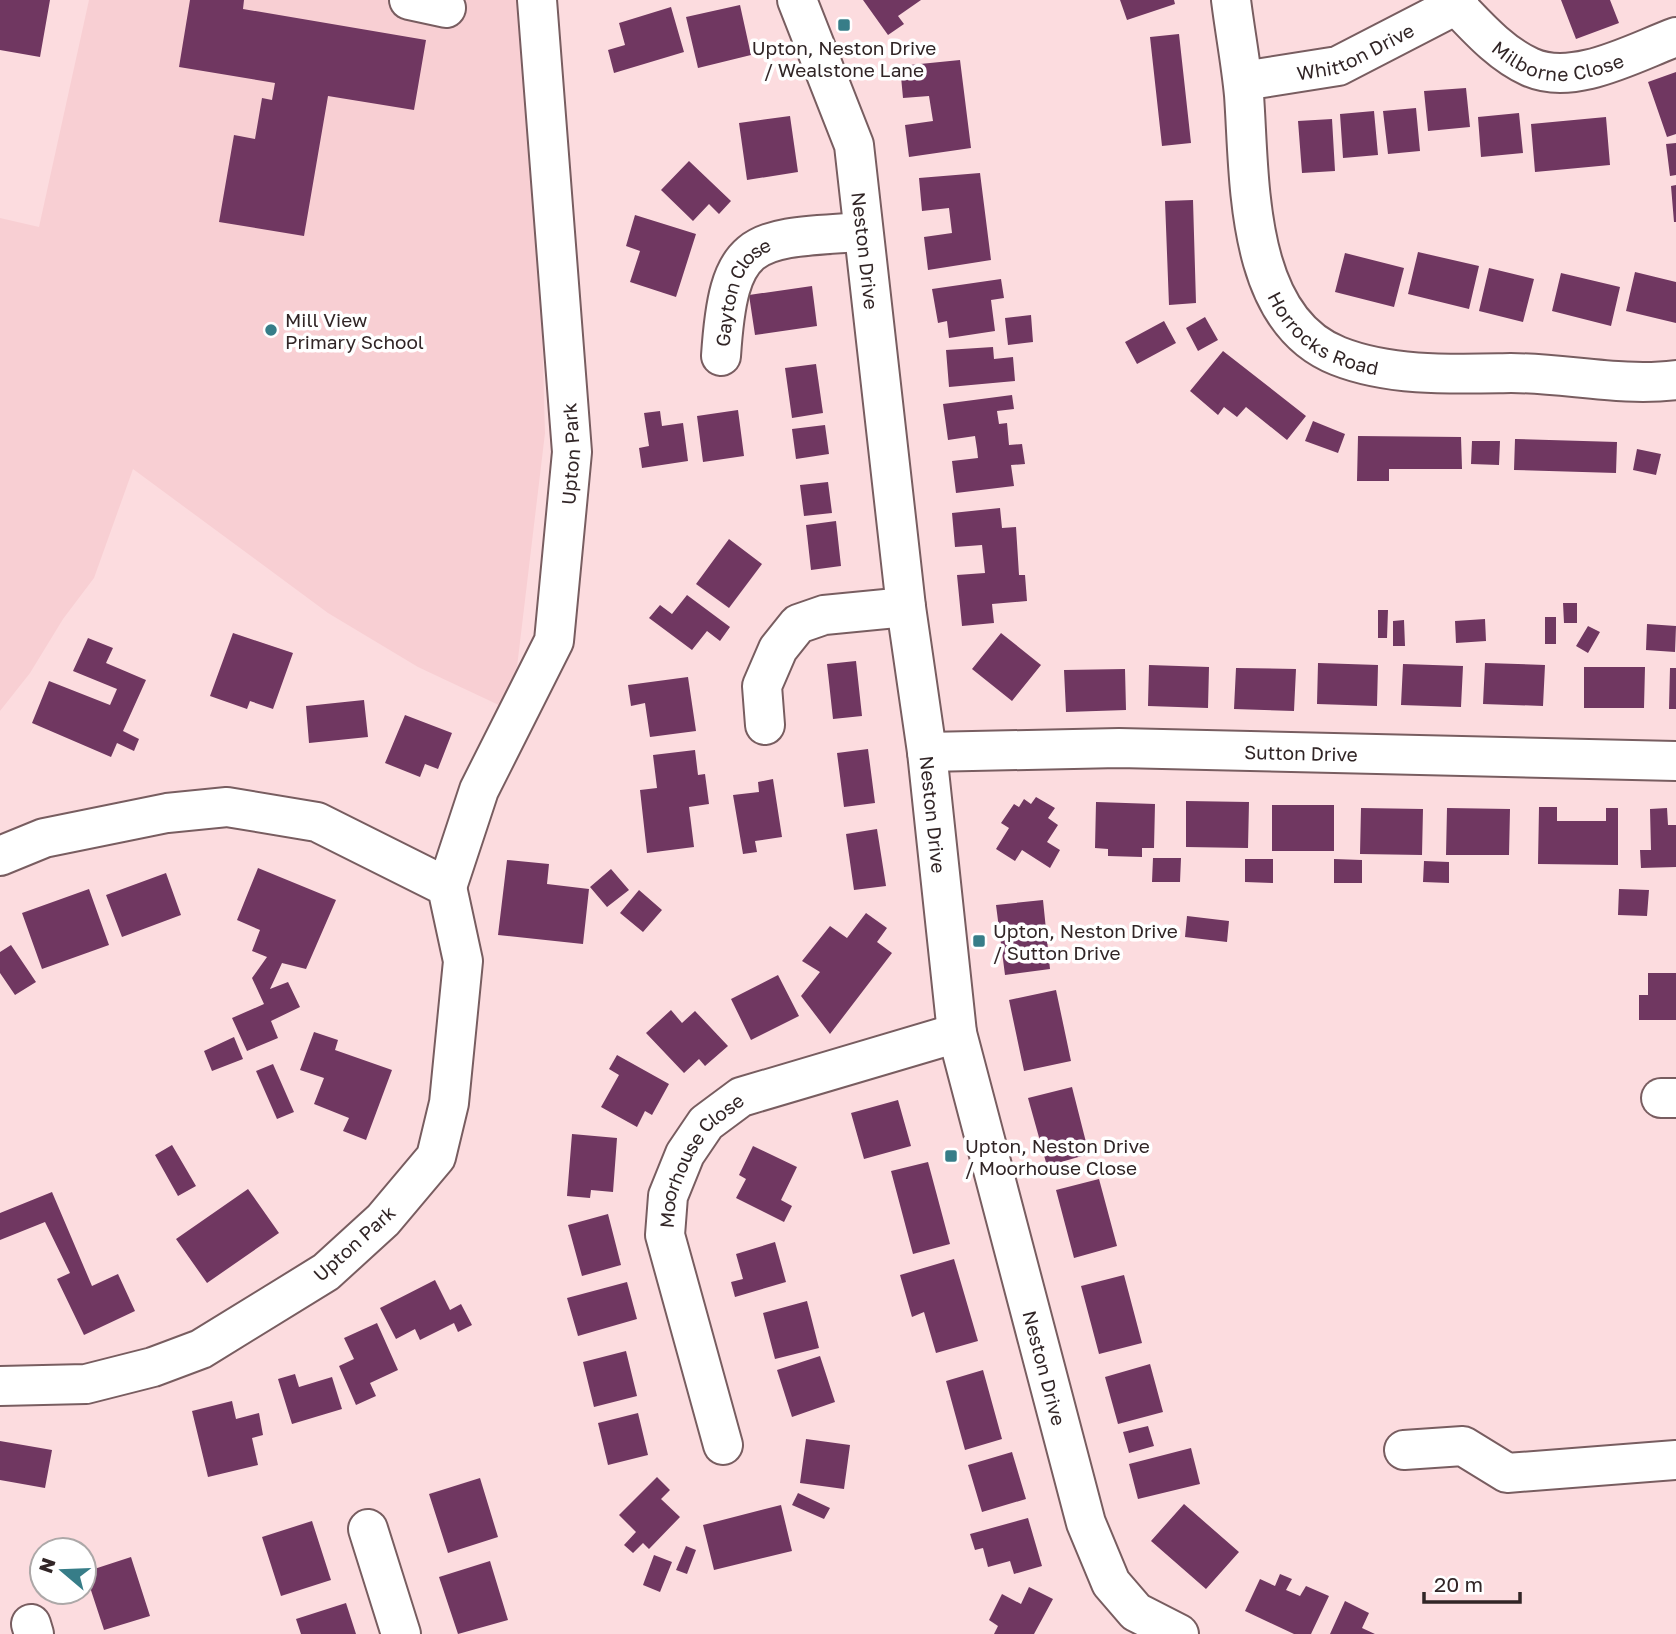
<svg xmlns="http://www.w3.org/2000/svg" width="1676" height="1634" font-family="'Golos Text',sans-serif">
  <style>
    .built { fill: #f8cfd3 }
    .building { fill: #703761 }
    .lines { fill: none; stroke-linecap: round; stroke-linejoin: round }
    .minor-casing { stroke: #785d60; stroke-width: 42 }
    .minor { stroke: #fff; stroke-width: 38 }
    .poi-dot { fill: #377d88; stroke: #fff; stroke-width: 2.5 }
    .labels { text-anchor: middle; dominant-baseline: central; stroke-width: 7; stroke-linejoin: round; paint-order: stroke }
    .street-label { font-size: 19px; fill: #312526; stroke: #fff }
    .poi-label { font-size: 19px; fill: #312526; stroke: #fff; text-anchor: start }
  </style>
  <rect width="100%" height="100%" fill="#fcdcdf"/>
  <path class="built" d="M89,0H533L545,433L517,667L503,707L418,667L328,613L133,469L94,578L63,619L30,673L0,711V218L39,227Z"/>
  <path class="building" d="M0,0H50L40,57L0,50Z
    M190,0H244L243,9L426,40L414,110L328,96L304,236L219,222L234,135L255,139L262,98L272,100L275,83L179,67Z
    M863,0H921L898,16L904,24L888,35Z
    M1120,0H1174L1175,4L1127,20Z
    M1561,0H1610L1619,23L1576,39Z
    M740,5L751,55L698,68L686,17Z
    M671,7L684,52L614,73L608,50L625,45L619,23Z
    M1179,34L1191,143L1162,146L1150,37Z
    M960,60L971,148L909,157L905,125L933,121L929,96L903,98L900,66Z
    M1676,72V134L1667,137L1648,82Z
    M1466,88L1470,127L1428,131L1424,91Z
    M1416,108L1420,151L1388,154L1383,111Z
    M1374,111L1378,155L1343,158L1340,114Z
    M1519,113L1523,153L1481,157L1478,117Z
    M790,116L798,172L747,180L739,123Z
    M1606,117L1610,165L1535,172L1531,124Z
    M1332,119L1335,171L1302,173L1298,121Z
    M1676,143V175L1670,176L1666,144Z
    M689,161L731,201L719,214L709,204L693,221L661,190Z
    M980,173L991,260L928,270L924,237L952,233L949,208L922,211L919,178Z
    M1676,185V222H1674L1671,186Z
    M1193,200L1196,303L1169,305L1165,201Z
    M635,215L696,234L676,297L630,282L640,251L626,246Z
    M1418,252L1479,266L1469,309L1408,294Z
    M1345,253L1404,268L1394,307L1335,292Z
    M1489,268L1534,279L1523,322L1479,311Z
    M1635,272L1676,282V323L1626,311Z
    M1561,273L1620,287L1611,326L1552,311Z
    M1001,279L1004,298L991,300L995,331L949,338L947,321L938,323L932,289Z
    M812,286L817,326L755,335L749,295Z
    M1031,315L1033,342L1008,345L1005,318Z
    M1205,317L1218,340L1198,351L1186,328Z
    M1164,321L1176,343L1137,364L1125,342Z
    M993,347L994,359L1013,357L1015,381L949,387L946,350Z
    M1223,351L1306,416L1287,440L1246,407L1237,417L1224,407L1218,415L1190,391Z
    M816,364L823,413L792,418L785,368Z
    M1012,395L1014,409L997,411L999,424L1007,423L1009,445L1022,444L1025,464L1011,465L1014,486L956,493L952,461L978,458L977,449L975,436L948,440L943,404Z
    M738,410L744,456L703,462L697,416Z
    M660,411L662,426L683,423L688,461L642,468L639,448L649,446L644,413Z
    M1313,421L1345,434L1338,453L1305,441Z
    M825,425L829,454L796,459L792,429Z
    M1358,436L1461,437L1462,469H1389V481H1357Z
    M1515,439L1617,442L1616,473L1514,470Z
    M1472,441H1500L1499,465L1471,464Z
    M1637,449L1661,454L1656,475L1633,470Z
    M828,482L832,513L804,516L800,485Z
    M1000,508L1002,528L1016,527L1019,575H1025L1027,601L992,604L994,623L962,626L957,575L985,573L982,545L955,547L952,513Z
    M836,521L841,566L811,570L806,525Z
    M729,539L762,564L729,608L696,584Z
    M687,595L730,627L720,641L707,631L692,650L649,618L660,605L672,614Z
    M1563,603H1577V623H1564Z
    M1378,610H1388L1387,638H1378Z
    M1545,617H1556V644H1545Z
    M1485,619L1486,641L1456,643L1455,621Z
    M1404,620L1405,646H1393V621Z
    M1647,624L1676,626L1675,652L1646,650Z
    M1588,626L1600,632L1588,653L1576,646Z
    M233,633L293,653L273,709L250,701L247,709L210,696Z
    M1001,633L1041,665L1012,701L972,669Z
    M88,638L113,648L106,663L146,680L123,731L139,739L134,751L117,743L111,757L32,723L49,681L110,705L117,689L73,671Z
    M856,661L862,716L833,719L827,664Z
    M1318,663L1378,665L1377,706L1317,704Z
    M1485,663L1545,665L1543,706L1483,704Z
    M1403,664L1463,666L1461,707L1401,705Z
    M1149,665L1209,667L1208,708L1148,706Z
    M1584,667H1645L1644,708H1584Z
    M1236,668L1296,669L1294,711L1234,709Z
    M1670,668H1676V709H1669Z
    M1125,669L1126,710L1066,712L1064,670Z
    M688,677L696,731L650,737L645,703L631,706L628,685Z
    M364,700L368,737L309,743L306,706Z
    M405,715L452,733L438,769L425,764L420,777L385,763Z
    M868,749L875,803L844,807L837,753Z
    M695,750L698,775L705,774L709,804L689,807L694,847L647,853L640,790L657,788L653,755Z
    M773,779L782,837L755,841L757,852L743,854L733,795L759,792L758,782Z
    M1036,797L1055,808L1048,818L1058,825L1047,842L1060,850L1050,868L1022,850L1015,861L996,849L1009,828L1001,823L1014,804L1019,807L1024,799L1031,804Z
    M1186,801L1249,802L1248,848L1186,847Z
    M1096,802L1155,804L1154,848H1142V857L1108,856V849L1095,848Z
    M1272,805H1334V851H1272Z
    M1539,807H1557V821H1606V808H1618V865L1538,864Z
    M1361,808L1423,809L1422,855L1360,854Z
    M1447,808L1510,809L1509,855H1446Z
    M1667,808L1668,825H1676V867L1641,868L1640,850H1651L1650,809Z
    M877,829L886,886L854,890L846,834Z
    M1153,858H1181L1180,882H1152Z
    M1245,859H1273V883L1245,882Z
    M1334,859L1362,860V883H1334Z
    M507,860L549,864L547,884L589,889L583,944L498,935Z
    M1424,861L1449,862V883L1423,882Z
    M258,868L336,900L306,969L282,963L270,989L288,982L300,1007L271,1021L278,1038L247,1051L232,1018L264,1004L252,978L267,957L252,951L260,930L237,920Z
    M611,869L629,890L607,907L590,887Z
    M166,873L181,915L122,937L106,895Z
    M89,889L109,945L42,969L22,913Z
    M1619,889L1649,890L1647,916L1618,915Z
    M639,890L662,910L643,932L620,913Z
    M1043,900L1050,969L1005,975L996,905Z
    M866,913L887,928L877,942L892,953L830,1034L801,996L820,972L802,961L830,926L847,938Z
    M1187,916L1229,921L1227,942L1185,937Z
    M11,945L36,982L15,995L0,973V952Z
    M1648,973H1676V1020H1639V995H1648Z
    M778,975L799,1016L751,1040L731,999Z
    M1056,990L1071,1061L1024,1071L1009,1000Z
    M671,1010L682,1023L695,1011L728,1046L705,1066L699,1059L684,1073L646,1033Z
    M314,1032L338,1040L335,1050L392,1070L366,1140L343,1131L349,1118L314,1104L324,1078L300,1070Z
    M234,1037L243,1059L212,1071L204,1051Z
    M617,1055L669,1084L652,1115L645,1111L637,1127L601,1107L619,1075L609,1069Z
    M273,1064L294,1112L277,1119L256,1071Z
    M1072,1087L1089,1154L1047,1166L1028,1098Z
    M898,1100L911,1146L864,1159L851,1113Z
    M572,1134L617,1138L613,1192L591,1190L590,1198L567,1196Z
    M172,1145L196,1186L178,1196L155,1155Z
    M753,1146L797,1167L781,1200L792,1206L784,1222L736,1198L746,1179L739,1175Z
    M928,1162L950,1244L913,1254L891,1171Z
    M1099,1179L1117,1246L1074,1258L1056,1190Z
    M248,1189L279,1233L207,1283L176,1239Z
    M52,1192L92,1286L118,1274L135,1311L84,1335L57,1279L70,1273L45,1222L0,1240V1213Z
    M608,1214L621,1265L582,1276L568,1225Z
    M775,1242L786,1282L735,1297L731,1282L743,1279L736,1254Z
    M954,1259L978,1341L936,1353L924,1312L912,1317L900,1275Z
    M1124,1275L1142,1343L1099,1354L1081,1286Z
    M435,1280L450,1310L461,1304L472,1325L458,1332L454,1323L420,1340L415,1329L396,1339L380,1308Z
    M627,1282L637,1319L578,1336L567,1298Z
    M807,1301L819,1348L775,1359L763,1313Z
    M377,1323L398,1370L370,1383L376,1396L356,1405L339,1366L354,1359L344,1338Z
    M626,1351L637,1396L594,1407L583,1362Z
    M820,1356L835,1402L792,1417L777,1370Z
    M1150,1364L1163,1412L1118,1424L1105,1377Z
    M983,1370L1002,1439L965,1450L946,1381Z
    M295,1374L299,1387L332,1377L342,1409L292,1424L278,1379Z
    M232,1401L236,1419L259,1413L263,1435L252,1438L258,1465L208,1477L192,1411Z
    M638,1413L648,1455L608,1465L598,1423Z
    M1148,1426L1154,1446L1129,1453L1123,1432Z
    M806,1439L850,1445L844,1489L800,1483Z
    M0,1441L52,1450L45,1488L0,1480Z
    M1191,1448L1200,1484L1138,1499L1129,1464Z
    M1012,1452L1026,1499L982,1512L968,1465Z
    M657,1477L670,1490L661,1499L680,1517L649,1549L643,1543L633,1553L624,1545L636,1532L619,1515Z
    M480,1478L498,1537L448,1553L429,1494Z
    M798,1493L830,1508L824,1519L792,1505Z
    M1184,1504L1239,1552L1206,1589L1151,1541Z
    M781,1505L792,1551L714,1570L703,1525Z
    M1028,1518L1042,1566L1014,1574L1010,1561L988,1567L983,1548L975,1550L970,1534Z
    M312,1521L331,1580L281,1596L262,1537Z
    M686,1546L696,1550L687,1574L676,1570Z
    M654,1555L672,1562L660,1592L643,1585Z
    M131,1557L150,1616L104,1630L85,1572Z
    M490,1561L508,1620L458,1634L439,1577Z
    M1280,1574L1292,1579L1286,1590L1300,1596L1306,1586L1329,1596L1311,1634H1294L1245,1611L1260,1579L1275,1586Z
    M1029,1587L1053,1599L1034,1634H994L998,1626L989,1620L1002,1594L1021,1604Z
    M1345,1601L1369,1613L1362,1628L1375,1634H1330Z
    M346,1603L356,1634H301L296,1619Z"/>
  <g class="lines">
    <defs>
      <g id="minor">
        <path d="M409,0L446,8"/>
        <path id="s1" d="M797,0L854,145L906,607L927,752L957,1033L1086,1523L1111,1583L1136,1612L1179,1634"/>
        <path id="s2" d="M1231,0C1235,32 1241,63 1244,95C1250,178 1244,319 1338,356C1391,377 1455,374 1511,373C1565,373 1622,387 1676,380"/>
        <path id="s3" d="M1456,5C1478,28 1501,54 1530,67C1574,87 1635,52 1676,37"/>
        <path id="s4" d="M1243,81L1338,66L1456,5L1459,0"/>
        <path id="s5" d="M721,356C729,235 752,239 862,232"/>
        <path d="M765,725L762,686L778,649L798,624L824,615L906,607"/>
        <path id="s6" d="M927,752L1119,748L1676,761"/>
        <path d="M0,856L44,838L167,813L227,807L317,822L447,887L463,961L449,1103L436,1157L383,1220L326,1272L201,1349L153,1367L86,1384L0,1386"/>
        <path id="s7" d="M447,887L479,790L554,641L572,452L537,0"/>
        <path d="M1661,1098H1676"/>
        <path id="s8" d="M723,1445L665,1235L668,1196L685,1154L706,1123L741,1097L957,1033"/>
        <path d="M1404,1450L1463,1446L1507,1473L1676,1460"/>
        <path d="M368,1529L401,1634"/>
        <path d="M31,1624L34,1634"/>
      </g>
    </defs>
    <use href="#minor" class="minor-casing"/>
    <use href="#minor" class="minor"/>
  </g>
  <g class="poi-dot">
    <rect x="837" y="18" width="14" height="14" rx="3.5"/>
    <circle cx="271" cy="330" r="7"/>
    <rect x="972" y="934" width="14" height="14" rx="3.5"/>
    <rect x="944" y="1149" width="14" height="14" rx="3.5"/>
  </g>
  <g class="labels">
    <g class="street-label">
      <text stroke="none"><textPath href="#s3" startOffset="124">Milborne Close</textPath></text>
      <text stroke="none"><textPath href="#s4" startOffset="117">Whitton Drive</textPath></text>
      <text stroke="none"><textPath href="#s1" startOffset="262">Neston Drive</textPath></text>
      <text stroke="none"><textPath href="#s5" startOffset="70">Gayton Close</textPath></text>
      <text stroke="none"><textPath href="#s2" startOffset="364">Horrocks Road</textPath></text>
      <text stroke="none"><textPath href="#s7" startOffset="457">Upton Park</textPath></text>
      <text stroke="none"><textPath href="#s6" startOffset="374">Sutton Drive</textPath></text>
      <text stroke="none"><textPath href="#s1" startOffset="830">Neston Drive</textPath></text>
      <text stroke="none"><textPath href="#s8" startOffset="304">Moorhouse Close</textPath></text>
      <text transform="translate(354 1243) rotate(-42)">Upton Park</text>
      <text stroke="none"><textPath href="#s1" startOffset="1396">Neston Drive</textPath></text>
    </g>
    <g class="poi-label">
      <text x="844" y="47" text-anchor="middle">Upton, Neston Drive<tspan x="844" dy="22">/ Wealstone Lane</tspan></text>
      <text x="285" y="319">Mill View<tspan x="285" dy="22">Primary School</tspan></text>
      <text x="993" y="930">Upton, Neston Drive<tspan x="993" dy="22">/ Sutton Drive</tspan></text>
      <text x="965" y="1145">Upton, Neston Drive<tspan x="965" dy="22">/ Moorhouse Close</tspan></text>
    </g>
  </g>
  <g transform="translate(63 1571) rotate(289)"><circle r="33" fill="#ffffff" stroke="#ada8a8" stroke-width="2"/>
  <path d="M0-5L12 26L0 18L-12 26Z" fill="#377d88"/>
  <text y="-10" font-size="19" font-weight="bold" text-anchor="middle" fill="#312526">N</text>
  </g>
  <path d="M1424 1592v10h96v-10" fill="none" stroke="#312526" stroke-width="3.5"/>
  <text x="1434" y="1592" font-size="21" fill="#312526" stroke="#ffffff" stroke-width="5" paint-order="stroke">20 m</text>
</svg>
